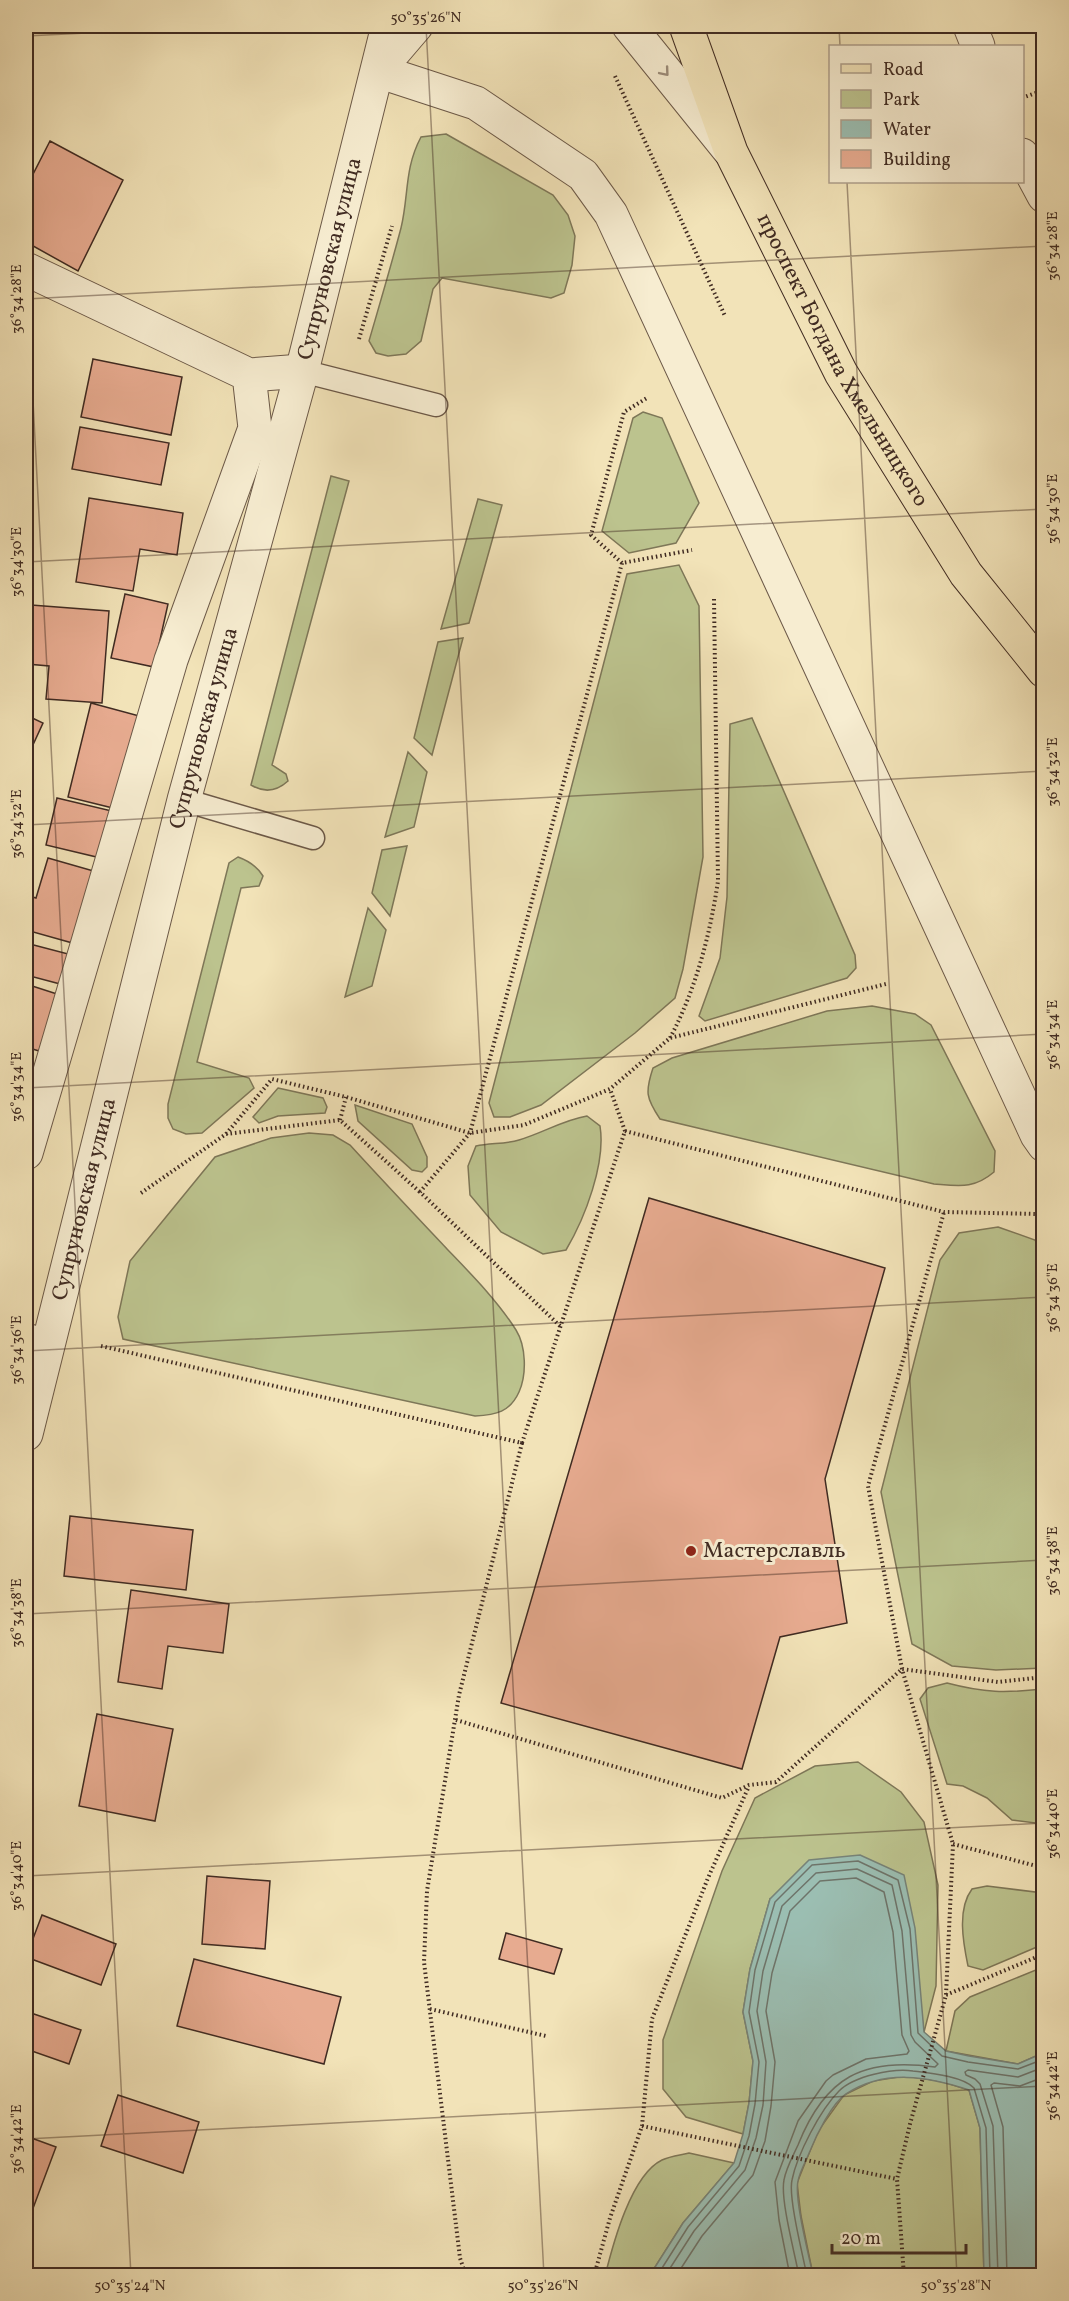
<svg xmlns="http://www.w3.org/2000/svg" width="1069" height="2301" font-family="Vollkorn,serif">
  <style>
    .green { fill: #bcc38e; stroke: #7e7758; stroke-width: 1.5 }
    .water { fill: #9bbeb2; stroke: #778378; stroke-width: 1.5 }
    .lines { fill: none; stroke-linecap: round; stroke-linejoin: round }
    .shore { stroke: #6e746a; stroke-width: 1.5 }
    .building { fill: #e7ab90; stroke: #402b22; stroke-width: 1.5 }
    .service-casing { stroke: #6c5948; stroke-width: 25 }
    .minor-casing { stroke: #6c5948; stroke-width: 35 }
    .tertiary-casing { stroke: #6c5948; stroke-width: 35 }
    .primary-casing { stroke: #402b22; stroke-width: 35 }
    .path { stroke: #402b22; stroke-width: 4; stroke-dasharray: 1.5 3; stroke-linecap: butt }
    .service { stroke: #f7edd1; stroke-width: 22 }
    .minor { stroke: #f7edd1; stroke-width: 33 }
    .tertiary { stroke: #f7edd1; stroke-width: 33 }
    .primary { stroke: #f2e3b8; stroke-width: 33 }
    .oneway { stroke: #9c8c7a }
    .ticks { fill: none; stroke: #402b22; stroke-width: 1.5; stroke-opacity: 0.45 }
    .poi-dot { fill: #8f2418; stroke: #f7edd1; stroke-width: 2 }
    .labels { text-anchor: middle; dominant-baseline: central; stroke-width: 6; stroke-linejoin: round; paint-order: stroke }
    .street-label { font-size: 22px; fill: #402b22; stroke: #f7edd1 }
    .poi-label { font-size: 22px; fill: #402b22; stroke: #f7edd1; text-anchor: start }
    .neatline { fill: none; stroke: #402b22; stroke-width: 2 }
    .ticks-label { font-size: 15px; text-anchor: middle; fill: #402b22 }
  </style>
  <rect width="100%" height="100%" fill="#f2e3b8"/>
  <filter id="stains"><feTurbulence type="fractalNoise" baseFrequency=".00333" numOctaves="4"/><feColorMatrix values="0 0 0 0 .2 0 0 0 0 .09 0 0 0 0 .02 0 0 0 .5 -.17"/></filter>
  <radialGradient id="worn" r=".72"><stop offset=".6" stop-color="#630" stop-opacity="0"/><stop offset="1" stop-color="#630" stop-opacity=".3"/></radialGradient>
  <path class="green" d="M446,134L553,195L568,215L575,236L572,265L564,293L551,298L442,278L433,289L421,341L406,354L388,356L376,353L369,341C380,303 391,266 401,228C409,195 404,169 421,137Z
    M643,412L662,418L699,503L676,543L629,553L602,531L633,418Z
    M331,476L349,481L272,765L286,774L288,781C277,791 264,793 251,785Z
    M478,499L502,505L469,623L441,629Z
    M679,565L699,606L703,857L683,969L675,998L635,1033L541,1105L510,1117H494L489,1103L627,574Z
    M463,638L432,755L414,738L438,642Z
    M752,718L855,955L856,968L847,978L705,1021L699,1016L720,958L727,897L730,724Z
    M408,752L427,772L414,827L385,837Z
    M407,846L390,916L372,893L382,850Z
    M238,857C249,861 257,866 263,876L259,886L241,888L197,1062L249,1078L254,1088L202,1133L186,1134L173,1129L168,1118V1104L229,863Z
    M368,908L386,930L372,986L345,997Z
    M872,1006L915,1014L931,1025L995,1151L994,1172C974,1189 960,1186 934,1184L660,1119C646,1098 645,1092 653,1068L672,1058L827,1011Z
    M278,1088L323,1098L327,1107L325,1113L278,1116L259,1123L253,1117Z
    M355,1105L412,1124L427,1157V1167L422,1172L412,1170L358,1121Z
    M587,1116L600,1126C606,1163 585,1218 566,1250L543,1254L501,1232L470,1195L468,1166L476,1146C490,1143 506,1144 519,1140C543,1133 563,1120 587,1116Z
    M309,1133L333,1135L350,1145C382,1180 415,1215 447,1249C471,1274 497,1300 516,1330C526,1346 527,1374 519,1392C510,1412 496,1415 475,1416L123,1339L118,1317L130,1261L215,1157L271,1138Z
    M998,1227L1035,1240L1043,1253V1668L996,1670L952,1666L912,1644L881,1492L940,1260L959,1233Z
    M947,1683C985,1693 1005,1693 1043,1689V1824L1012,1820L987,1798L963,1786L947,1784L920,1699L928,1688Z
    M858,1762L901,1792L924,1822L938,1885L936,1986L924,2032L921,2010L770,1899L750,1969L743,2012L753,2061L749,2103L743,2134L686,2117L663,2089V2040L722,1871L755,1798L815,1766Z
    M987,1886L1043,1893L1044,1944L983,1970L968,1966C963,1942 957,1909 972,1889Z
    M1043,1967V2053L1018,2064L946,2051L955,2011L970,1997Z
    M905,2076L940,2081L969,2090L980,2128L984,2275H813L801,2216L797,2183L818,2131L844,2095L873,2081Z
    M689,2153L734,2163L683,2223L650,2275L605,2276C613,2244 631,2175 662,2160C670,2156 681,2155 689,2153Z"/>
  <path class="water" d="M860,1855L904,1875L915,1928L924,2032L946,2051L969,2056L1018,2064L1043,2053V2275H984L980,2128L969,2090C928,2076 884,2069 846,2094C832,2103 816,2136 810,2151C806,2161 800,2171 798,2181C794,2198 809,2256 813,2275H650L683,2223L734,2163L743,2134L749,2103L753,2061L743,2012L750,1969L770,1899L809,1860Z"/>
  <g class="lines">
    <path class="shore" d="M657,2276L688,2227L739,2166L749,2136L755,2104L759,2062L749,2012L755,1970L775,1902L812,1865L858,1861L898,1880L910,1929L918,2033L942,2056L968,2062L1018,2069L1044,2059
      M665,2276L694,2231L745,2170L756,2138L763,2105L766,2062L757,2011L763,1971L782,1906L816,1873L857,1869L892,1885L902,1931L911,2035L915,2042L938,2064L935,2067C863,2057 825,2077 798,2145C793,2156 786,2168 784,2180C780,2199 795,2254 799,2276
      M676,2276L702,2236L753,2175L765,2141L771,2106L775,2062L766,2011L772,1973L790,1911L820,1881L856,1878L884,1892L893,1932L902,2035L909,2051L907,2054L866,2059L833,2075L826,2081L798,2121L775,2182L779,2220L790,2276
      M807,2276C803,2256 788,2197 792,2180C797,2155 820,2110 839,2091C854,2076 893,2068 913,2071C929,2073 963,2076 974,2088L986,2128L990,2276
      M998,2276L993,2126L980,2084L975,2079L966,2075L965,2072L968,2070L1018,2077L1044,2067
      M1007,2276L1003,2127L991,2085L994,2083L1020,2086L1044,2077"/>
  </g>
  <path class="building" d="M50,141L123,180L78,271L26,242V188Z
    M93,359L182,377L171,435L81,417Z
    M80,427L169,443L161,485L72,469Z
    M89,498L183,513L177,555L140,549L133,591L76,582Z
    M125,594L168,604L154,667L111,658Z
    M31,605L109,611L102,703L46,699L49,666L27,664Z
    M91,703L143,717L121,810L68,797Z
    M26,715L43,723L26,760Z
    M57,798L116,812L105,859L46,845Z
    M48,858L97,872L76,944L26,930V895L36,898Z
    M26,943L72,955L64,985L26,975Z
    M26,984L57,994L39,1051L26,1047Z
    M26,1066L38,1071L26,1101Z
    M649,1198L885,1268L825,1479L847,1623L780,1637L742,1769L501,1703Z
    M70,1516L193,1530L186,1590L64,1576Z
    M131,1590L229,1604L223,1653L168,1646L162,1689L118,1682Z
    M97,1714L173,1729L155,1821L79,1806Z
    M207,1876L270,1881L265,1949L202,1944Z
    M42,1915L116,1944L101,1985L26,1957Z
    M506,1933L562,1949L554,1974L499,1959Z
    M194,1959L341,1997L324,2064L177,2026Z
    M31,2013L81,2030L69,2064L26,2049V2031Z
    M118,2095L199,2122L183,2173L101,2146Z
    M26,2136L56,2147L26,2227Z"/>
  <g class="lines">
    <defs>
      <path id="service" d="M302,371L436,405
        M184,800L313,838"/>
      <path id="minor" d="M26,269L249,375L302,371
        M26,1153L171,660L255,428L249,375
        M26,1340L46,1346"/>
      <g id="tertiary">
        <path d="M629,26L729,150"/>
        <path d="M970,26L978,46"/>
        <path d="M381,67L416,26"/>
        <path d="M378,71L476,103L583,175L611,214L1037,1135L1044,1145"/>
        <path d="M1022,155L1044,196"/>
        <path id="s1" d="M26,1434L184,800L302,371L388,26"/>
      </g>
      <g id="primary">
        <path id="s2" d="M686,26L731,152L841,373L966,574L1044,671"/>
      </g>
    </defs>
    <use href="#service" class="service-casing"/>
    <use href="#minor" class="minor-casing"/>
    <use href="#tertiary" class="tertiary-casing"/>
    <use href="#primary" class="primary-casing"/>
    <path class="path" d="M615,76L725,316
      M1022,98L1044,90
      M359,339L392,226
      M622,563L591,535L624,412L647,398
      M670,1038C696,989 710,935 718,881L714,599
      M340,1120L346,1097
      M625,1131L944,1212L1038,1214L1044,1218
      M226,1134L272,1079L346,1097L470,1133L524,1125L610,1089L670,1038L886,984
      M141,1193L226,1134L340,1120L420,1192
      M560,1326L420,1192L470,1133L622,563L692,550
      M101,1346L522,1443L459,1695L427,1891L424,1962L460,2258L466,2276
      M522,1443L625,1131L610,1089
      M456,1720L722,1798L749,1785L776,1782L902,1669L998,1682L1044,1677
      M953,1844L1044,1868
      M946,1995L1044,1954
      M430,2009L546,2036
      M642,2126L897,2179
      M594,2276L610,2218L642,2126L652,2019L708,1878L749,1786
      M904,2276L897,2179L910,2124L946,1995L953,1844L902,1669L868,1486L944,1212"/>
    <use href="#service" class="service"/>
    <use href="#minor" class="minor"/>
    <use href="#tertiary" class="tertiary"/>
    <use href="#primary" class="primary"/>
  </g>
  <defs><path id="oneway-chevron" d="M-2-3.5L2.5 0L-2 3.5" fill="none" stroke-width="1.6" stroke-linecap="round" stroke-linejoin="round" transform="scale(1.5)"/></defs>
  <use class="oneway" href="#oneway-chevron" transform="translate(665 72) rotate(50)"/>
  <path class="ticks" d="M426,26L544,2276M839,26L840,46M26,36L227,26M847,182L957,2276M26,267L131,2276M26,299L1044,246M26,562L1044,509M26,825L1044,771M26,1088L1044,1034M26,1351L1044,1297M26,1614L1044,1560M26,1876L1044,1823M26,2139L1044,2086"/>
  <circle class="poi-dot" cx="691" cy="1551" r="6"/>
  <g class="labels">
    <g class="street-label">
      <text stroke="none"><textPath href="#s1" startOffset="1214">Супруновская улица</textPath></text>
      <text stroke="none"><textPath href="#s2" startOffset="370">проспект Богдана Хмельницкого</textPath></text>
      <text stroke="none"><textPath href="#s1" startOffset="728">Супруновская улица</textPath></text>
      <text stroke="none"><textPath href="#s1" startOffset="242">Супруновская улица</textPath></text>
    </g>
    <g class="poi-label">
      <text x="703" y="1551">Мастерславль</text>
    </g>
  </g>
  <rect width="1069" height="2301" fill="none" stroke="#f2e3b8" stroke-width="66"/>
  <rect x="829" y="45" width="195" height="138" fill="#f7edd1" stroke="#ae9f8b" stroke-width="1.5"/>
  <rect x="841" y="64" width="30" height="9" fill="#f2e3b8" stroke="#ae9f8b" stroke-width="1.5"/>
  <text x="883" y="75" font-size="18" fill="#402b22">Road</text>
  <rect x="841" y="90" width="30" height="18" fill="#bcc38e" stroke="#ae9f8b" stroke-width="1.5"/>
  <text x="883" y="105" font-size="18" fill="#402b22">Park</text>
  <rect x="841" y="120" width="30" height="18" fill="#9bbeb2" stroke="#ae9f8b" stroke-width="1.5"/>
  <text x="883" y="135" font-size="18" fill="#402b22">Water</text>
  <rect x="841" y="150" width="30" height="18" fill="#e7ab90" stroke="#ae9f8b" stroke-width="1.5"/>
  <text x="883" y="165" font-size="18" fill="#402b22">Building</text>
  <path d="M832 2244v9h134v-9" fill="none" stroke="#402b22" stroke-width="3"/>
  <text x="841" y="2244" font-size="18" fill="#402b22" stroke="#f7edd1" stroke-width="4.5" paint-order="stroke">20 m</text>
  <rect x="33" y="33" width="1003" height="2235" class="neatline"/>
  <g class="ticks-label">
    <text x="426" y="22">50°35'26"N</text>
    <text transform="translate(1052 246) rotate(-90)" y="5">36°34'28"E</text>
    <text transform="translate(16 299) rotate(-90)" y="5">36°34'28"E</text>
    <text transform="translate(1052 509) rotate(-90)" y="5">36°34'30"E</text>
    <text transform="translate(16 562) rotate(-90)" y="5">36°34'30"E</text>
    <text transform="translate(1052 772) rotate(-90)" y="5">36°34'32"E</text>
    <text transform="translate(16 824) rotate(-90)" y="5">36°34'32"E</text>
    <text transform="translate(1052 1035) rotate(-90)" y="5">36°34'34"E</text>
    <text transform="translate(16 1087) rotate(-90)" y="5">36°34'34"E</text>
    <text transform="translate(1052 1298) rotate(-90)" y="5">36°34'36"E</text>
    <text transform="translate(16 1350) rotate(-90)" y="5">36°34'36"E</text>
    <text transform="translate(1052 1561) rotate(-90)" y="5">36°34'38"E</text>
    <text transform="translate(16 1613) rotate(-90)" y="5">36°34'38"E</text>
    <text transform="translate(1052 1824) rotate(-90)" y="5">36°34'40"E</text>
    <text transform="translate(16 1876) rotate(-90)" y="5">36°34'40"E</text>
    <text transform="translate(1052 2086) rotate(-90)" y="5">36°34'42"E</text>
    <text transform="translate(16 2139) rotate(-90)" y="5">36°34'42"E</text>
    <text x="130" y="2290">50°35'24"N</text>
    <text x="543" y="2290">50°35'26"N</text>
    <text x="956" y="2290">50°35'28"N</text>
  </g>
  <rect width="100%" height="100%" filter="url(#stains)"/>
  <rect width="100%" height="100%" fill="url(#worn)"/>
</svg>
